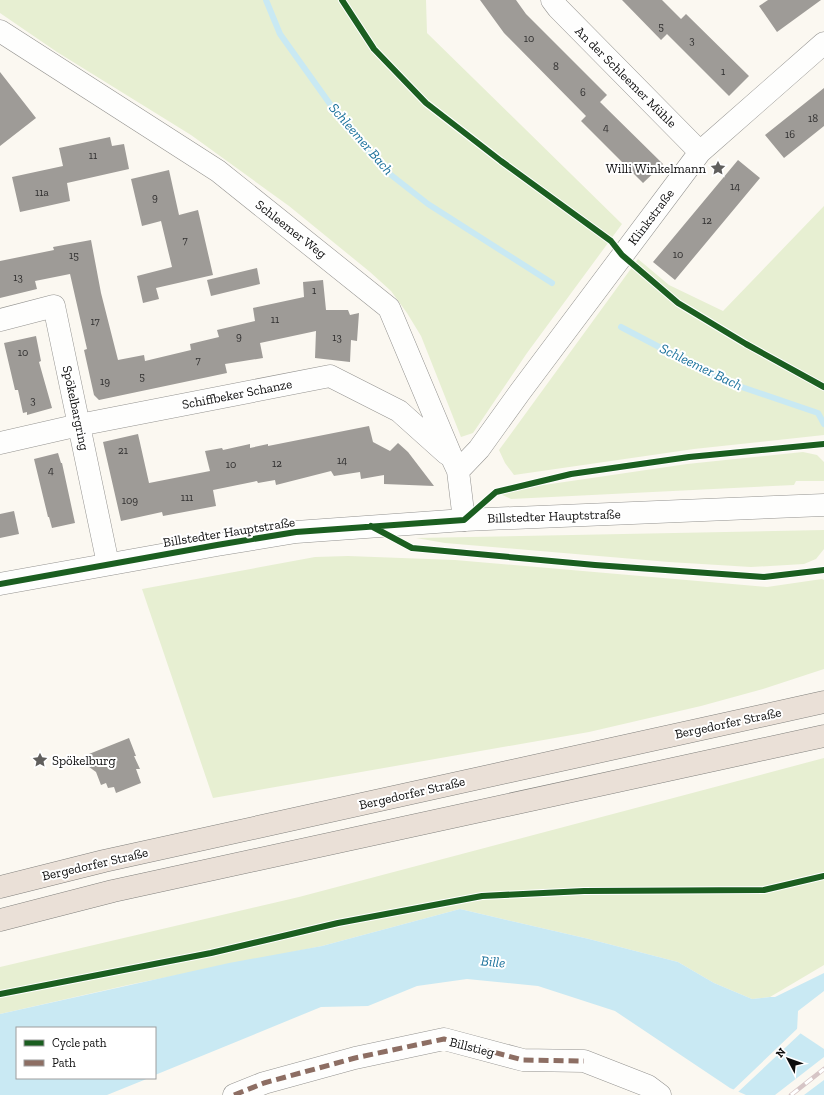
<svg xmlns="http://www.w3.org/2000/svg" width="824" height="1095" font-family="'Zilla Slab',serif">
  <style>
    .green { fill: #e7efd2 }
    .water { fill: #c9e9f3 }
    .pier { fill: #fbf8f1 }
    .lines { fill: none; stroke-linecap: round; stroke-linejoin: round }
    .stream { stroke: #c9e9f3; stroke-width: 6 }
    .building { fill: #9e9b97 }
    .minor-casing { stroke: #949390; stroke-width: 23 }
    .tertiary-casing { stroke: #949390; stroke-width: 23 }
    .trunk-casing { stroke: #81807d; stroke-width: 23 }
    .minor { stroke: #fefefd; stroke-width: 22 }
    .tertiary { stroke: #fefefd; stroke-width: 22 }
    .trunk { stroke: #eae0d7; stroke-width: 22 }
    .rail-casing { stroke: #d6c5c6; stroke-width: 4.5 }
    .rail { stroke: #fff; stroke-width: 3; stroke-dasharray: 9; stroke-linecap: butt }
    .quiet { stroke: #8d6e63; stroke-width: 5; stroke-dasharray: 10 5; stroke-linecap: butt }
    .cycleway-casing { stroke: #fff; stroke-width: 8 }
    .cycleway { stroke: #1b5e20; stroke-width: 6 }
    .labels { text-anchor: middle; dominant-baseline: central; stroke-width: 4; stroke-linejoin: round; paint-order: stroke }
    .number-label { font-size: 11px; fill: #313030 }
    .street-label { font-size: 13px; fill: #0d0d0d; stroke: #fff }
    .poi-label { font-size: 13px; fill: #0d0d0d; stroke: #fff; text-anchor: end }
    .water-label { font-size: 14px; font-style: italic; fill: #1a719b; stroke: #fff }
  </style>
  <rect width="100%" height="100%" fill="#fbf8f1"/>
  <path class="green" d="M0,0H426L427,33L622,224L527,353L473,433L461,437L421,336L407,313L391,291L370,272L289,206L191,135L57,52L0,13Z
    M824,206V435L694,449L514,475L505,463L499,450L638,259L669,285L723,311Z
    M803,452L817,455L824,462V481H796L794,485L511,499L496,492L687,464Z
    M824,530V549L816,559L804,564L751,567L669,562L445,543L416,538Z
    M348,556L455,560L767,587L822,579L824,580V669L763,689L701,706L589,732L213,798L142,589L315,557Z
    M824,758V965L770,997L752,999L714,983L678,962L589,939L460,909L322,946L128,985L0,1014V967L299,897Z"/>
  <path class="water" d="M460,909L589,939L678,962L714,983L752,999L770,997H775L824,973V991L798,1011L797,1031L824,1049V1095H746L730,1088L615,1011L538,986L467,979L417,986L368,1006L321,1007L155,1075V1028H17V1078H149L107,1095H0V1014L229,963L322,946Z"/>
  <path class="pier" d="M799,1027V1030L802,1032L737,1093L732,1091Z
    M824,1057V1080L804,1095H775Z"/>
  <g class="lines">
    <path class="stream" d="M266,0L280,34L345,125L386,171L428,204L552,283
      M621,327L724,381L818,413L824,424"/>
  </g>
  <path class="building" d="M480,0H516L526,14L607,95L600,102L663,164L643,183L581,121L586,116L504,33Z
    M622,0H662L681,19L686,14L749,76L729,96L667,34L661,40Z
    M768,0H821L777,32L759,6Z
    M0,72L36,118L0,146Z
    M824,88V126L784,158L765,135Z
    M110,137L112,146L124,144L129,169L67,183L70,201L20,212L12,177L63,166L59,148Z
    M738,160L760,178L675,280L653,262Z
    M169,170L179,215L198,210L213,275L156,288L159,299L143,303L137,276L172,267L161,221L142,226L131,179Z
    M91,240L101,293L118,360L144,355L145,361L191,350L190,344L219,337L217,330L255,321L253,308L304,297L303,282L323,280L326,310H348L350,315L359,313L357,341L351,340L350,362L315,358L316,331L260,343L263,358L225,364L227,373L99,400L94,395L84,350L87,349L70,274L35,281L37,289L0,298V261L54,250L53,247Z
    M257,268L260,284L211,296L207,280Z
    M36,336L41,361L39,362L52,408L27,415V412L23,413L18,390H15L4,343Z
    M369,426L373,442L390,451L398,443L408,452L434,486L384,484V475L361,479L360,472L334,476L331,471L276,485L275,480L258,483L257,481L213,490L216,506L163,516L162,512L121,521L103,442L138,434L149,483L210,471L205,451L222,448L223,450L250,444V448L268,444V446Z
    M58,453L61,463H62L75,523L52,528L49,517H48L34,459Z
    M14,511L19,534L0,538V514Z
    M129,738L136,756H134L140,769H136L141,783L116,793L114,787L108,788L106,783L101,785L96,772L85,764L89,754Z"/>
  <g class="lines">
    <defs>
      <path id="minor" d="M552,0L558,8L700,152
        M0,31L218,171L389,308L452,458L458,471L464,520
        M0,320L54,306L108,564
        M0,443L79,425L330,376L399,411L447,454
        M458,471L479,449L520,392L700,152L824,43
        M234,1095L264,1083L355,1058L444,1039L523,1060L584,1061L648,1086L660,1095"/>
      <path id="tertiary" d="M0,584L217,545L296,532L464,520L824,505"/>
      <path id="trunk" d="M0,887L104,861L824,702
        M0,920L113,891L824,736"/>
    </defs>
    <use href="#minor" class="minor-casing"/>
    <use href="#tertiary" class="tertiary-casing"/>
    <use href="#trunk" class="trunk-casing"/>
    <use href="#minor" class="minor"/>
    <use href="#tertiary" class="tertiary"/>
    <use href="#trunk" class="trunk"/>
    <defs>
      <path id="rail" d="M791,1095L824,1069"/>
    </defs>
    <use href="#rail" class="rail-casing"/>
    <use href="#rail" class="rail"/>
    <path class="quiet" d="M234,1095L264,1083L355,1058L444,1039L523,1060L584,1061"/>
    <defs>
      <path id="cycleway" d="M342,0L374,49L426,103L501,161L611,241L622,255L678,303L746,344L824,387
        M371,526L412,548L595,565L764,577L824,570
        M0,584L217,545L296,532L464,520L496,492L571,474L689,457L824,444
        M0,994L211,953L338,923L482,896L584,891L764,890L824,876"/>
    </defs>
    <use href="#cycleway" class="cycleway-casing"/>
    <use href="#cycleway" class="cycleway"/>
  </g>
  <defs>
    <symbol id="sight-bare" viewBox="-9 -9 18 18"><path d="M0-6L1.8-2.2L6-1.7L2.9 1.2L3.7 5.4L0 3.3L-3.7 5.4L-2.9 1.2L-6-1.7L-1.8-2.2Z" fill="#605f5d" stroke="#fff" stroke-width="2.5" paint-order="stroke"/></symbol>
  </defs>
  <g fill-rule="evenodd">
    <use href="#sight-bare" x="707" y="157" width="22" height="22"/>
    <use href="#sight-bare" x="29" y="749" width="22" height="22"/>
  </g>
  <g class="labels">
    <g class="number-label">
      <text x="661" y="26">5</text>
      <text x="529" y="38">10</text>
      <text x="692" y="40">3</text>
      <text x="556" y="66">8</text>
      <text x="723" y="71">1</text>
      <text x="583" y="92">6</text>
      <text x="813" y="118">18</text>
      <text x="606" y="127">4</text>
      <text x="790" y="134">16</text>
      <text x="93" y="155">11</text>
      <text x="735" y="186">14</text>
      <text x="42" y="192">11a</text>
      <text x="155" y="197">9</text>
      <text x="707" y="220">12</text>
      <text x="185" y="240">7</text>
      <text x="678" y="254">10</text>
      <text x="74" y="255">15</text>
      <text x="18" y="277">13</text>
      <text x="314" y="290">1</text>
      <text x="275" y="319">11</text>
      <text x="95" y="321">17</text>
      <text x="239" y="336">9</text>
      <text x="337" y="337">13</text>
      <text x="23" y="352">10</text>
      <text x="198" y="360">7</text>
      <text x="142" y="376">5</text>
      <text x="105" y="381">19</text>
      <text x="33" y="400">3</text>
      <text x="123" y="450">21</text>
      <text x="342" y="460">14</text>
      <text x="277" y="463">12</text>
      <text x="231" y="464">10</text>
      <text x="51" y="470">4</text>
      <text x="187" y="497">111</text>
      <text x="130" y="500">109</text>
    </g>
    <g class="street-label">
      <text transform="translate(626 77) rotate(45)">An der Schleemer Mühle</text>
      <text transform="translate(651 217) rotate(-53)">Klinkstraße</text>
      <text transform="translate(291 229) rotate(38)">Schleemer Weg</text>
      <text transform="translate(237 394) rotate(-11)">Schiffbeker Schanze</text>
      <text transform="translate(76 408) rotate(78)">Spökelbargring</text>
      <text transform="translate(554 516) rotate(-2)">Billstedter Hauptstraße</text>
      <text transform="translate(229 532) rotate(-9)">Billstedter Hauptstraße</text>
      <text transform="translate(728 723) rotate(-12)">Bergedorfer Straße</text>
      <text transform="translate(412 793) rotate(-13)">Bergedorfer Straße</text>
      <text transform="translate(95 864) rotate(-13)">Bergedorfer Straße</text>
      <text transform="translate(472 1047) rotate(14)">Billstieg</text>
    </g>
    <g class="poi-label">
      <text x="706" y="168">Willi Winkelmann</text>
      <text x="52" y="760" text-anchor="start">Spökelburg</text>
    </g>
    <g class="water-label">
      <text transform="translate(361 139) rotate(49)">Schleemer Bach</text>
      <text transform="translate(701 367) rotate(26)">Schleemer Bach</text>
      <text transform="translate(493 962) rotate(6)">Bille</text>
    </g>
  </g>
  <rect x="16" y="1027" width="140" height="52" fill="#ffffff" stroke="#9e9e9e"/>
  <rect x="24" y="1040" width="20" height="6" fill="#1b5e20" stroke="#9e9e9e"/>
  <text x="52" y="1047" font-size="12" fill="#0d0d0d">Cycle path</text>
  <rect x="24" y="1060" width="20" height="6" fill="#8d6e63" stroke="#9e9e9e"/>
  <text x="52" y="1067" font-size="12" fill="#0d0d0d">Path</text>
  <g transform="translate(788 1059) rotate(311)" stroke="#ffffff" stroke-width="3" paint-order="stroke">
  <path d="M0-3L7 15L0 10L-7 15Z" fill="#0d0d0d"/>
  <text y="-6" font-size="11" font-weight="bold" text-anchor="middle" fill="#0d0d0d">N</text>
  </g>
</svg>
